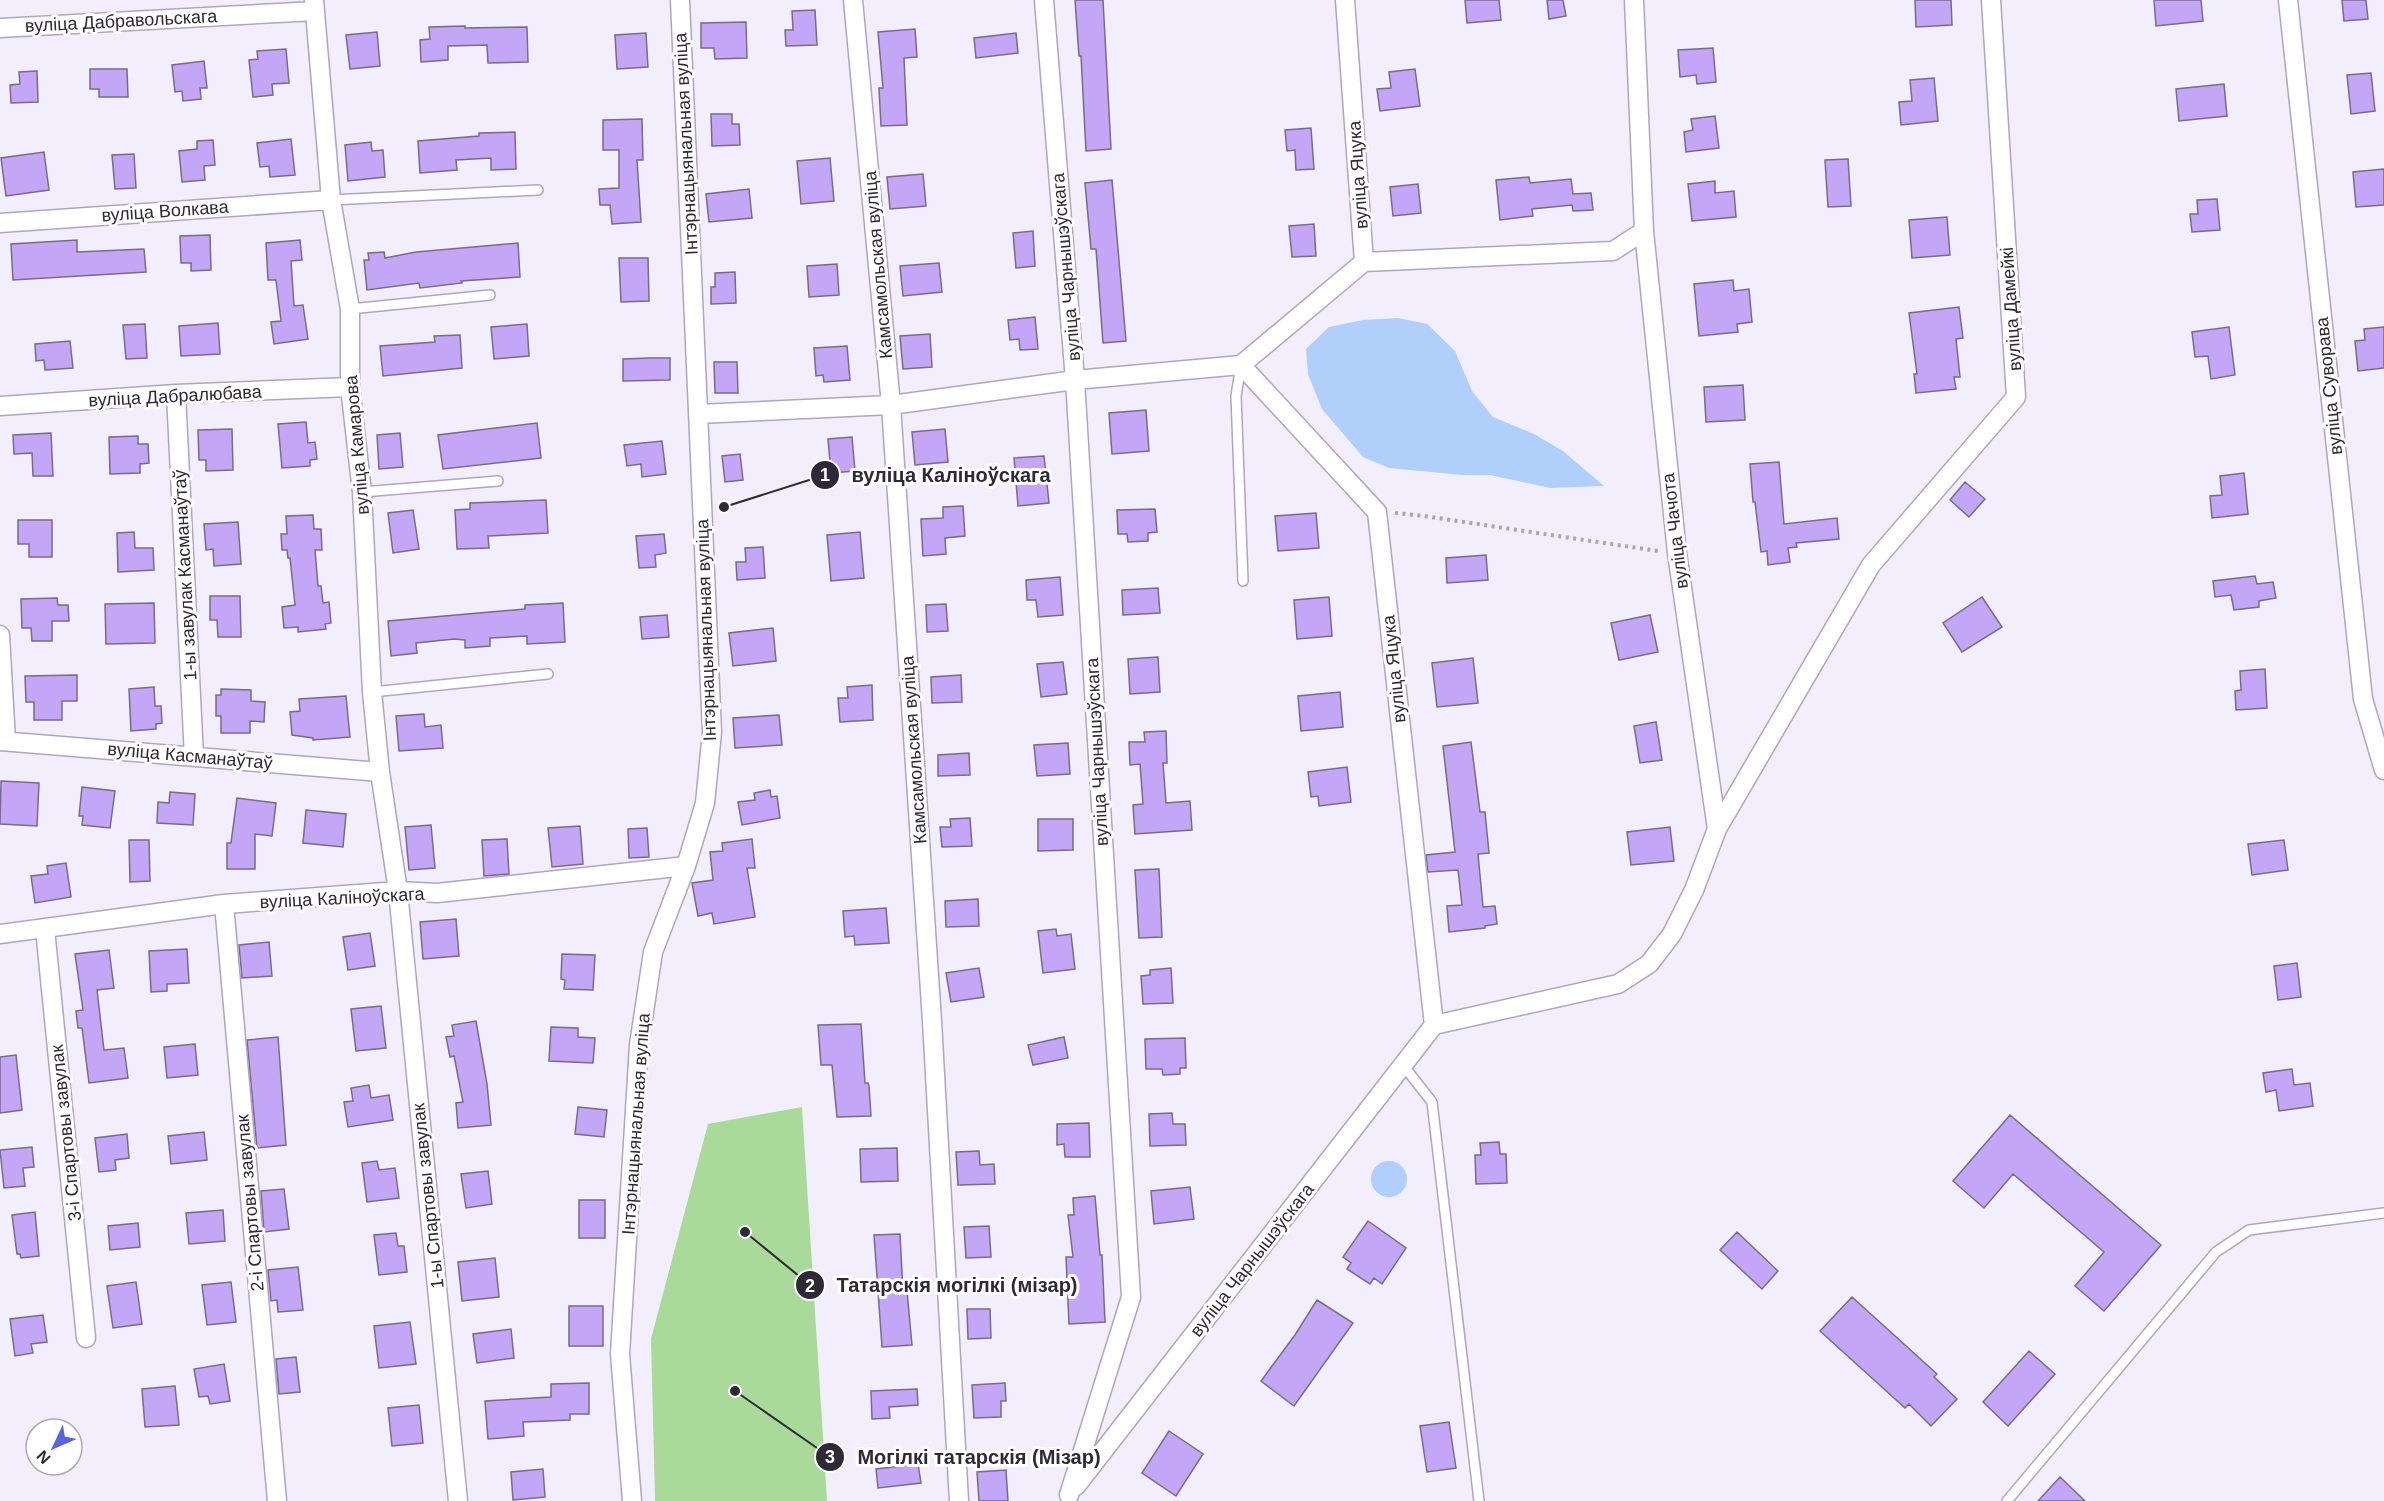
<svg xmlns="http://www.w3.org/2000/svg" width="2384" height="1501" font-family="Arial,sans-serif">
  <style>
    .green { fill: #aada99 }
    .water { fill: #b0cffa }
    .building { fill: #c4a6f6; stroke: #766c8a; stroke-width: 1.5 }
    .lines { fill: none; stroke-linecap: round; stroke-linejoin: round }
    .service-casing { stroke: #b0a4c5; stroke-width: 12 }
    .minor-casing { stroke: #b0a4c5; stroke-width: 21 }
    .path { stroke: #aaa5b2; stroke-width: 4; stroke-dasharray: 3 4.5; stroke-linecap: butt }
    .service { stroke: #fff; stroke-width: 9 }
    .minor { stroke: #fff; stroke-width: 18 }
    .labels { text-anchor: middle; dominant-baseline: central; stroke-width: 6; stroke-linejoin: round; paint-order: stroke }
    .street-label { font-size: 18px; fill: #2e2936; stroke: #fff }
    .leader { fill: none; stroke: #2e2936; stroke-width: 2 }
    .callout-dot { fill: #2e2936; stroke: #fff; stroke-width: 2 }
    .mark-label { font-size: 18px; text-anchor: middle; font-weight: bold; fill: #fff }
    .callout-label { font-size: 20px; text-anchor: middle; font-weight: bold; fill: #2e2936; stroke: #fff; stroke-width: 6; stroke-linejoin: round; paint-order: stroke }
  </style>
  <rect width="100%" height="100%" fill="#f3eefc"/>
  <path class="green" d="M802,1107L827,1501H655L651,1339L708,1124Z"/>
  <path class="water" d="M1398,318L1427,324L1455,351L1472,391L1493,417L1534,434L1563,451L1604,486L1550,488L1490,475H1463L1389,468L1363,457L1322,409L1308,374L1306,349L1329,327L1363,320Z
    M1371 1179a18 18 0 1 1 36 0a18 18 0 1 1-36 0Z"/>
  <path class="building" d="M1075,0H1103L1111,149L1086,151L1081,56H1079Z
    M1465,0H1499L1501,20L1467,23Z
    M1547,0H1563L1566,16L1549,19Z
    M1915,0H1951L1952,25L1916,27Z
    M2154,0H2201L2203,21L2156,26Z
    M2342,0H2366L2368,19L2344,21Z
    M815,10L817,45L786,46L785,30H793L792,11Z
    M746,22L747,58L715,59L714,48H701V23Z
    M465,26V28L527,27L528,62L488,63L487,45L448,46V60L421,62L420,40L430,39L429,27Z
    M915,29L917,57L904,58L907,125L881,126L879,88H883L878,32Z
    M377,32L380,66L350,69L346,35Z
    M646,33L648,67L617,69L615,35Z
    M1016,33L1018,53L976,58L974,38Z
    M1713,48L1716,82L1697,84L1696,75L1680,77L1678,50Z
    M286,49L289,83L272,84L273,95L253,97L249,60L258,59L257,51Z
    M204,61L207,88H200L201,99L183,101L182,91L175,92L172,65Z
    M90,69H127L128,97H99V89H90Z
    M1415,69L1420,106L1380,111L1377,89L1391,88L1389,72Z
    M37,71L38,102L11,103L10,85L20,84L19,72Z
    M2371,73L2375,111L2351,114L2347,75Z
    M1934,78L1938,121L1901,125L1899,102L1912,101L1910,80Z
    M2224,84L2227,116L2179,121L2176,89Z
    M711,114H732V124H739L740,145L712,146Z
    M1715,116L1719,148L1686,152L1684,132L1693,130L1691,119Z
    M642,119L643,160H637L641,222L612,224L610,205H600L599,189L619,188V150H603V120Z
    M1311,128L1314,169L1296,170L1295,150L1287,151L1285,130Z
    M515,132L516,169L491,170V158L456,160L457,170L420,173L418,141L479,136V133Z
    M291,139L295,175L270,177L269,166L260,167L257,143Z
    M213,140L215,165L204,166L205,180L182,182L179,151L197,149V141Z
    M371,142L372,151L383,150L385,177L348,181L345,145Z
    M44,152L49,190L6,196L1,158Z
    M134,154L136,188L115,189L112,155Z
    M830,158L834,201L801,204L797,161Z
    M1848,159L1851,206L1828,207L1825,160Z
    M2384,169V205L2356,207L2353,172Z
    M923,174L926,206L890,209L887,177Z
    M1529,177L1530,183L1571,179L1573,194L1591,193L1593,210L1573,211L1572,205L1532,209L1533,216L1500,220L1496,180Z
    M1112,180L1126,341L1103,343L1096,249H1091L1085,183Z
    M1715,181V193L1734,191L1736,217L1692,221L1688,184Z
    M1418,184L1421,213L1393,216L1390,187Z
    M749,189L752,218L709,222L706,194Z
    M2217,199L2220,230L2192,232L2190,214H2198L2197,200Z
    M1947,217L1950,255L1912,258L1909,220Z
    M1314,224L1316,256L1292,257L1289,226Z
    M1033,231L1035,266L1016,268L1013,233Z
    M210,235L211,270L191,271V263H181L180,236Z
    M77,240V252L144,249L146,272L13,280L11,244Z
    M300,240L302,260L291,261L294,306L303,305L308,339L274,344L271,322L281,321L276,280H268L266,243Z
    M518,243L520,277L461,281L462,283L420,288L419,283L367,290L364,260H369L368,253L384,252L385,258L416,252Z
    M619,258H648L649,301L621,302Z
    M939,263L942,292L903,296L900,266Z
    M837,264L839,295L809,297L807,266Z
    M735,272L736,303L711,304V287H715V273Z
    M1733,280L1734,291L1749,289L1752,322L1737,324L1738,332L1699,336L1694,284Z
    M1959,307L1963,338L1956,339L1960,377H1954L1956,389L1916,393L1914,374H1917L1909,313Z
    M1035,317L1038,349L1020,350L1019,339L1010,340L1008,320Z
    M218,323L220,354L181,356L179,326Z
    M145,324L147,358L126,359L123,325Z
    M527,324L529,356L494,359L491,327Z
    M2229,327L2235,375L2211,379L2208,356L2195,357L2192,332Z
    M2384,327V368L2358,371L2355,341L2365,340L2364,329Z
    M930,334L932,367L903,369L900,336Z
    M460,335L462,368L383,376L380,346L435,342L434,336Z
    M70,341L73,368L45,370L44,360L36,361L35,344Z
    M847,346L850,380L824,382L823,375L816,376L814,348Z
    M649,358H670V380L623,381V359Z
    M714,362H737L738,393H715Z
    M1743,385L1745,420L1706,422L1704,387Z
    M1146,410L1149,451L1112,454L1109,413Z
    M306,422L308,443L315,442L317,459L310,460V466L282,468L278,424Z
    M537,423L541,458L443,469L438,435Z
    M232,429L233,470L206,471V460H199L198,430Z
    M945,429L948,462L915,465L912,432Z
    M51,433L53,476H33L32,453L14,454L13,435Z
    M400,433L403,467L379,469L377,435Z
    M138,436V444H148L149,463L140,464V473L110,474L109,437Z
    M852,437L855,471L831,473L828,439Z
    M662,441L666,474L642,477L641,464L627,466L624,445Z
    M740,454L743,480L725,482L722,456Z
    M1044,456L1049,503L1018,506L1014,458Z
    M1779,462L1784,524L1837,518L1839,539L1796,543L1797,547L1788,548L1790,562L1768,565L1767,551L1761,552L1755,502H1753L1750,464Z
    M2244,473L2248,514L2212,518L2210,496L2222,495L2220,476Z
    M1965,482L1985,499L1969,517L1950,500Z
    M546,500L548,533L488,536L489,548L457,549L455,510L470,509V503Z
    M963,506L965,536L945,538L946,554L923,556L921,519L943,518V507Z
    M1155,509L1157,532L1148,533V541L1128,542L1127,534H1118L1117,510Z
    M413,510L419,549L393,553L388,513Z
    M1316,513L1319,548L1278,551L1275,516Z
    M313,515L314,529H321L322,550H315L318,586H321L323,603L329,602L331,623L325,624L326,629L298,632V627L284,628L282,607L295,605L290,558H288L287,550H282L281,534H287L286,516Z
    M18,520H52V557H29V544H18Z
    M238,522L241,564L214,566L213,549L206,550L204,524Z
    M134,532L135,548H153L154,570L118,572L117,533Z
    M860,532L864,578L831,581L827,535Z
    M664,534L666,553L655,555L656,567L639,568L636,536Z
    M763,547L765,578L737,580L736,562H746L745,548Z
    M1486,555L1488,580L1447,583L1446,558Z
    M2255,576L2257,584L2273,582L2276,598L2259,601V607L2234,610L2231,595L2215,597L2213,581Z
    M1060,577L1063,615L1038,617L1036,600H1027L1026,580Z
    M1158,588L1160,613L1123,615L1122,590Z
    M210,596H240L241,637H218L217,620H210Z
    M1329,597L1332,636L1297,639L1294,600Z
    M1982,597L2002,627L1962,652L1943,623Z
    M57,598L58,605H68L69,621H52V641H32L31,628H22L21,599Z
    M154,603L155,643L106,644L105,604Z
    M563,603L565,642L527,644V636L490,638V646L465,648V640L454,639L416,643L417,653L391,656L388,621L525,609V605Z
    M946,604L948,631L927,632L926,605Z
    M667,615L669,637L642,639L640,617Z
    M1650,615L1658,652L1619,660L1611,623Z
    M773,628L776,661L733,666L729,633Z
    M1158,657L1160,692L1130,694L1128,659Z
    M1473,658L1478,703L1437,707L1432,663Z
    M1063,662L1067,694L1041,697L1037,664Z
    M2265,669L2267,708L2236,710L2235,691L2241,690L2240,671Z
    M77,675V701H62V720H34V702H26L25,676Z
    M961,675L962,702L932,703L931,677Z
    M872,685L873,720L840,722L838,698H848L847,687Z
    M154,687L155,706H161L162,723L156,724V729L131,731L129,689Z
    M221,689L251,690V701L265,702L264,722L250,721V733H221V716H216V695H221Z
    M1340,692L1343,727L1301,731L1298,696Z
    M346,696L350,737L313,740V738L292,735L290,712L300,711L299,699Z
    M424,714L425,727L441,725L443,748L399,751L396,716Z
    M779,715L782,745L735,748L733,718Z
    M1656,722L1662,760L1640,763L1634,726Z
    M1166,731L1167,763H1163L1166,803L1190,801L1192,830L1135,834L1133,805L1143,804L1140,764L1130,765L1129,742H1145L1144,732Z
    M1471,742L1480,812H1485L1489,853L1478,854L1483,907L1495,906L1497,924L1485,926V928L1449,932L1447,906L1462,905L1458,870L1428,872L1426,855L1455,852L1443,746Z
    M1068,743L1070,774L1037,776L1034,745Z
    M969,753L970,775L938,776V755Z
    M1347,767L1351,802L1319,806L1318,796L1311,797L1308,772Z
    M1,781L39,783L37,826L0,824Z
    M82,787L115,791L110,828L82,825L83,816H79Z
    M770,790L771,797L777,796L780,818L742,825L738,802L755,800L754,793Z
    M170,792L195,794L193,825L157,823L158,802L169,803Z
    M237,798L276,803L272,836L255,834V869H227V843H231Z
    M306,810L346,814L343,847L303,843Z
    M970,818L972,846L942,847L940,827H951L950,819Z
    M1038,819H1073V850L1038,851Z
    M431,825L435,868L409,870L405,827Z
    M580,826L583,864L552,867L548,828Z
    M1670,827L1674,861L1631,865L1627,832Z
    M647,828L649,857L629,858L628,829Z
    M507,839L509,874L484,876L482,840Z
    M752,839L755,868H747L755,917L714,924L712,913L698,916L692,883L713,880L710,852L723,851L722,843Z
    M129,840H149L150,881L130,882Z
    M2284,840L2288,870L2252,875L2248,844Z
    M66,863L71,897L35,903L31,876L48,874L47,866Z
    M1159,869L1162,937L1139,938L1135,870Z
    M978,899L979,926L946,927L945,901Z
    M886,908L889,943L855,945L854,936L845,937L843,911Z
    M456,919L459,956L423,959L420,922Z
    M1056,929L1057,936L1071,934L1075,969L1043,973L1038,931Z
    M370,933L375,966L348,970L343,937Z
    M269,942L272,976L242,978L239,945Z
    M187,949L189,983L167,984V991L151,992L149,951Z
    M109,950L114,988L97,990L104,1050L124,1048L128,1078L89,1083L82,1028H78L76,1011L83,1010L75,954Z
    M562,954L595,955L593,990L564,989L565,980L561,979Z
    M2297,963L2301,997L2278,1000L2274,966Z
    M979,968L984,997L951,1002L946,973Z
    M1171,968L1173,1003L1143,1004L1141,976L1150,975V970Z
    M381,1006L386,1048L356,1051L351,1009Z
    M476,1021L487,1084L491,1125L458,1128L456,1103L463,1102L454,1056L450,1057L446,1037L454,1036L452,1025Z
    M861,1024L865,1083H868L869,1086L871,1116L837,1117L832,1065H821L818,1025Z
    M551,1027L578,1028V1037L595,1038L593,1063L549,1061Z
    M278,1037L286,1145L257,1148L247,1040Z
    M1064,1037L1068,1058L1033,1065L1028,1045Z
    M1185,1038L1186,1068H1180V1074L1163,1075L1162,1069H1146L1145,1039Z
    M195,1044L198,1075L167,1078L164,1047Z
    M16,1055L22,1110L0,1113V1057Z
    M2292,1069L2294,1085L2310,1083L2313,1106L2279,1111L2276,1090L2266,1092L2263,1073Z
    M369,1085L371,1098L389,1095L393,1120L348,1127L344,1102L353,1101L351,1088Z
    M578,1107L607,1110L604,1137L575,1134Z
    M1172,1113L1173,1124H1185L1186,1145L1150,1146L1149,1114Z
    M2010,1115L2161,1245L2104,1311L2075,1286L2104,1252L2013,1174L1984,1208L1953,1181Z
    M1089,1123L1090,1157H1065L1064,1144L1057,1145V1124Z
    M204,1132L207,1160L171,1164L168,1136Z
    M127,1134L129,1158L115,1160L116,1170L99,1172L95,1138Z
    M1499,1142L1500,1154H1506L1507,1183L1476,1184L1475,1155H1481L1480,1143Z
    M32,1147L34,1167L23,1168L25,1186L4,1188L0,1150Z
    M897,1148L898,1181L861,1182L860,1149Z
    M979,1151L980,1165L994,1164L995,1184L958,1185L956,1152Z
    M377,1161L379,1170L395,1168L399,1198L367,1202L362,1163Z
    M488,1171L492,1204L466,1208L461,1174Z
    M1190,1187L1194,1219L1154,1224L1151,1191Z
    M284,1189L289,1229L264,1232L261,1191Z
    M1095,1196L1100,1255H1102L1105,1322L1069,1324L1066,1257H1073L1068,1215H1074L1073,1198Z
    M579,1200H605V1238H579Z
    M223,1210L225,1241L189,1244L186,1213Z
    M35,1212L39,1256L21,1258L20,1254H17L12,1215Z
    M1368,1221L1406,1248L1382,1284L1374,1278L1370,1284L1347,1269L1351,1263L1343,1257Z
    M138,1223L140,1247L110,1250L108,1226Z
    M989,1226L991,1257L966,1258L964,1227Z
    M1737,1232L1778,1271L1762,1289L1720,1250Z
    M396,1233L398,1246H404L407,1272L379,1275L374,1235Z
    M900,1234L903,1292L907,1291L912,1345L882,1347L874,1235Z
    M495,1258L499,1297L462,1301L458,1262Z
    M298,1267L303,1310L278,1312L277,1300L271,1301L268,1270Z
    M136,1282L142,1324L113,1328L107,1286Z
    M231,1282L236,1322L207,1325L202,1285Z
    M1852,1297L1937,1374L1934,1377L1957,1399L1931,1426L1909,1404L1905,1408L1820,1331Z
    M1317,1300L1353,1323L1294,1406L1261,1381L1295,1335Z
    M569,1306H603V1346H569Z
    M967,1309H990L991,1338L968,1339Z
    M43,1315L47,1342L31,1344L33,1353L15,1356L10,1319Z
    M410,1322L416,1364L379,1368L374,1326Z
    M511,1329L514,1358L477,1363L473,1334Z
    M2029,1351L2055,1374L2008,1426L1983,1402Z
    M296,1357L300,1392L279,1394L276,1359Z
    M224,1364L230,1401L210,1404L208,1396L199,1397L194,1369Z
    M589,1383V1414H570V1420L523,1422L524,1436L488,1439L485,1401L551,1397V1384Z
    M1005,1383L1006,1401H1001V1417L974,1418L972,1385Z
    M175,1386L179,1425L145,1427L142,1389Z
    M917,1389L918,1405L889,1407L890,1418L872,1419L871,1391Z
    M419,1405L423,1443L392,1446L388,1408Z
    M1449,1422L1456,1468L1427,1472L1420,1426Z
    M1169,1431L1203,1454L1176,1496L1142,1473Z
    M918,1464L921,1483L878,1488L876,1469Z
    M543,1469L545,1497L513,1500L511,1472Z
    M1006,1470L1008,1501H979L977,1472Z
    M2060,1477L2085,1501H2038Z"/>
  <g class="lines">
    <defs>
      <path id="service" d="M331,200L538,190
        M350,309L490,295
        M1241,365L1236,396L1243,581
        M362,492L498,481
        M372,692L548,674
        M1403,1065L1432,1102L1479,1501
        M2007,1501L2216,1252L2249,1230L2384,1213"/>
      <path id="minor" d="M314,0L331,200L350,309V387L362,492L372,692L380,772L398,891L458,1501
        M853,0L891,405L932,1021L959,1501
        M1044,0L1075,380L1131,1297L1069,1495
        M2288,0L2363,699L2384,770
        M0,28L315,11
        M0,223L331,200
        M1644,231L1677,553L1717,829
        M1364,262L1613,251L1644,231L1634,0
        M1241,365L1364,262L1345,0
        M176,394L194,757
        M0,406L176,394L350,387
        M698,414L891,405L1075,380L1241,365L1377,512L1434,1025
        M0,635L6,741
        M0,741L380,772
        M224,904L277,1501
        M45,929L86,1338
        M0,934L224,904L398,891L437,893L686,866
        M1434,1025L1618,984L1649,964L1672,934L1694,890L1717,829L1871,565L2016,397L1991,0
        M1076,1486L1434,1025
        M632,1501L620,1354L639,1045L653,952L686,866L705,803L712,732L680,0"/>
    </defs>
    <use href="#service" class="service-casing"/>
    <use href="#minor" class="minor-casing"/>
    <path class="path" d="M1395,513L1424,516L1658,551"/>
    <use href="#service" class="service"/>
    <use href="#minor" class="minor"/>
  </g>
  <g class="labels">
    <g class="street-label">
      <text transform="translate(121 21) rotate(-3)">вуліца Дабравольскага</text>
      <text transform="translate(686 144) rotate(-93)">Інтэрнацыянальная вуліца</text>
      <text transform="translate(1358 175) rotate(-94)">вуліца Яцука</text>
      <text transform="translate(165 211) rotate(-4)">вуліца Волкава</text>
      <text transform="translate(878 265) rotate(-95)">Камсамольская вуліца</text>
      <text transform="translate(1066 267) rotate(-95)">вуліца Чарнышэўскага</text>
      <text transform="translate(2011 309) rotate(-94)">вуліца Дамейкі</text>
      <text transform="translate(2329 386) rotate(-96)">вуліца Суворава</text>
      <text transform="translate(175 396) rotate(-3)">вуліца Дабралюбава</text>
      <text transform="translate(357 445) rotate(-95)">вуліца Камарова</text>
      <text transform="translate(1675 531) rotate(-97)">вуліца Чачота</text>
      <text transform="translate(185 575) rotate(-93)">1-ы завулак Касманаўтаў</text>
      <text transform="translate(706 630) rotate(-92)">Інтэрнацыянальная вуліца</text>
      <text transform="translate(1394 669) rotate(-96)">вуліца Яцука</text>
      <text transform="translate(914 750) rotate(-94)">Камсамольская вуліца</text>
      <text transform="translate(1097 752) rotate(-93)">вуліца Чарнышэўскага</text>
      <text transform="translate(190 756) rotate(5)">вуліца Касманаўтаў</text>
      <text transform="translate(342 898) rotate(-3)">вуліца Каліноўскага</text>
      <text transform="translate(636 1124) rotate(-86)">Інтэрнацыянальная вуліца</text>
      <text transform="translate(66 1133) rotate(-96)">3-і Спартовы завулак</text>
      <text transform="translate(428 1196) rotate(-96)">1-ы Спартовы завулак</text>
      <text transform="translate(250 1203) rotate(-95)">2-і Спартовы завулак</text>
      <text transform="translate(1252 1260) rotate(-52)">вуліца Чарнышэўскага</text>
    </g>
  </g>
  <path class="leader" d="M724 507L825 475M745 1232L810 1285M735 1391L830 1457"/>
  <g class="callout-dot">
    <circle cx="724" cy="507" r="6"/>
    <circle cx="745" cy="1232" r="6"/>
    <circle cx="735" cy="1391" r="6"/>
    <circle cx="825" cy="475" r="15"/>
    <circle cx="810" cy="1285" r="15"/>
    <circle cx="830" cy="1457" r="15"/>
  </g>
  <g class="mark-label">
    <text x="825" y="481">1</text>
    <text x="810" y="1292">2</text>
    <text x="830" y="1463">3</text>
  </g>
  <g class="callout-label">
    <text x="951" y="482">вуліца Каліноўскага</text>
    <text x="957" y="1292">Татарскія могілкі (мізар)</text>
    <text x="979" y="1464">Могілкі татарскія (Мізар)</text>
  </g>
  <g transform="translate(54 1447) rotate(226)"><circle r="28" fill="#ffffff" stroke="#aba9af" stroke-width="1.5"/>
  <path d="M0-4.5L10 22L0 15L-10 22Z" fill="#5666dd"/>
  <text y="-9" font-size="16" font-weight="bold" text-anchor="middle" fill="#2e2936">N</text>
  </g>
</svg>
